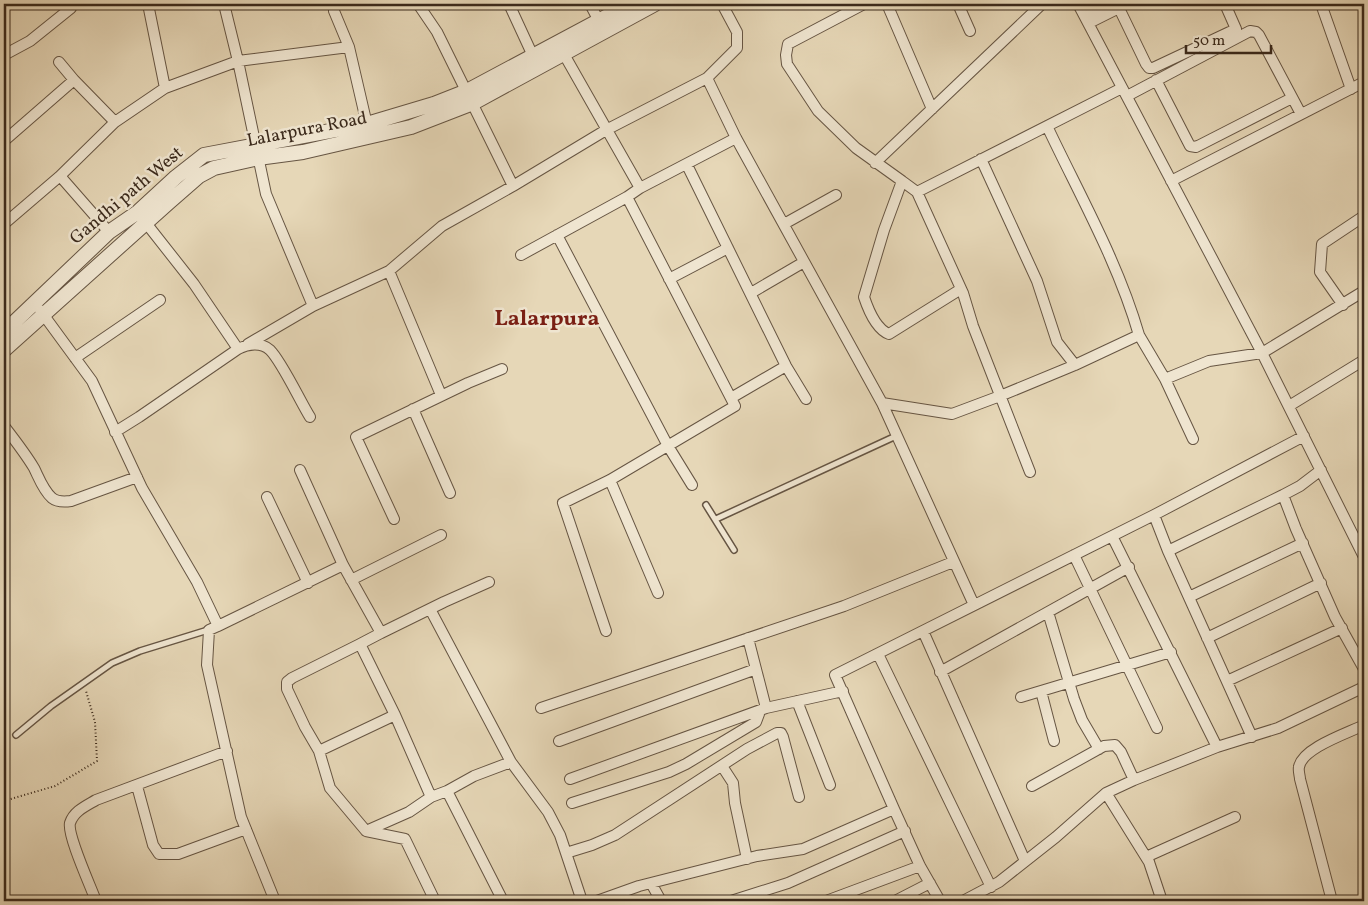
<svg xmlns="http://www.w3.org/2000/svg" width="1368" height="905" font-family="Vollkorn,serif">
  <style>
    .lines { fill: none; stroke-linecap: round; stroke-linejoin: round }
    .service-casing { stroke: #665543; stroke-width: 8 }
    .minor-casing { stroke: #665543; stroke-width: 12 }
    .tertiary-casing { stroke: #665543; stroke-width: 16 }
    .path { stroke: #3b2a1c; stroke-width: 2; stroke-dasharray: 1 2.5; stroke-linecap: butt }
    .service { stroke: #efe5d0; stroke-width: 5 }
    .minor { stroke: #efe5d0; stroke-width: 10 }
    .tertiary { stroke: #efe5d0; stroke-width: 14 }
    .labels { text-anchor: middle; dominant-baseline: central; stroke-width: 5; stroke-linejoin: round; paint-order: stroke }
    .street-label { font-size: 18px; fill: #3b2a1c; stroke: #efe5d0 }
    .district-label { font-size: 22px; font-weight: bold; fill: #7a1f14; stroke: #efe5d0 }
  </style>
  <rect width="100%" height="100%" fill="#e6d7b7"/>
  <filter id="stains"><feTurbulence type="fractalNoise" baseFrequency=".004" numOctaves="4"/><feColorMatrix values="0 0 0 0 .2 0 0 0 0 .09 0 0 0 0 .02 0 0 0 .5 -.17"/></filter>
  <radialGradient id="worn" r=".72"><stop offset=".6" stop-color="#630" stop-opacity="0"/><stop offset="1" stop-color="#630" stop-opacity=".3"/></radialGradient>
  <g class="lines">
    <defs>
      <path id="service" d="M706,505L734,550
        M716,519L896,436
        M16,735L51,706L112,663L140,651L208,630"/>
      <path id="minor" d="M148,4L165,88
        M224,4L238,61L349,47
        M418,4L437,32L513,186
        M509,4L533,56
        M590,4L601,25
        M864,4L788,44L786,55L787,64L818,111L856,148L902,181L884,230L864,297C868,309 876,329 889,334L961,289
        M887,4L932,109
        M958,4L970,31
        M1078,4L1262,353L1364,557
        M1117,4L1146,64L1149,68H1153L1236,29L1225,4
        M1321,4L1351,89
        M334,11L349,47L368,129
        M1084,15L1107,4
        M1089,23L1119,8
        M561,49L640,188
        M4,55L30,41L71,8
        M59,62L74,80
        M707,78L736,138L882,403L974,605
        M1156,80L1190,146L1196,147L1292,98
        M1127,96L1250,31L1256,32L1259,35L1301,114
        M1047,126C1079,194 1118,262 1139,335
        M4,141L74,80L115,122
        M981,159L1037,281L1057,342L1075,365
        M875,163L1042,4
        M687,165L786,366L806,399
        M902,181L917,192L1122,88
        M1171,181L1364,82
        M917,192L963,293L973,326L1030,472
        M4,224L60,176
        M784,224L836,195
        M109,232L60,176L115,122L165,88L238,61L266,194L313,306L389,271L442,226L513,186L606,130L707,78L737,48V32L722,4
        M557,235L668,446L692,485
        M521,255L627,197L640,188L736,138
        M389,271L441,395
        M669,279L728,248
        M751,293L804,262
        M1343,305L1320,272L1322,244L1364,216
        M40,310L92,381L142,488L197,582L218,626L209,630L207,665L241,817L275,901
        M248,344L313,306
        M238,349C248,344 261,342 270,350C282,362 300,401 310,417
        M75,358L160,300
        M1165,379L1209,361L1262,353L1364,291
        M731,398L786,366
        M882,403L952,414L1000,396L1075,365L1139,335L1165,379L1193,439
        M1289,406L1364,360
        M413,409L450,493
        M4,426C14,439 25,453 34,468C39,478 43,490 52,498C57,502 64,502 71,501L137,477
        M115,432L139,417L238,349L194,284L146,223
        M300,470L343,565L381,633L360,644L395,715L431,797
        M610,480L658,593
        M1283,495L1296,529L1335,617L1364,669
        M267,497L308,583
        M1154,515L1168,551L1252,737
        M394,519L356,437L468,383L502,369
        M1112,536L1217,747
        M1168,551L1283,495L1300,486L1321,470
        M1074,555L1157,728
        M351,580L441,535
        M1189,597L1303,543
        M430,609L511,762L548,812L560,835L582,901
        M1048,612L1074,699L1082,720L1099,749
        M218,626L343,565
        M606,631L563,503L610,480L735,406L627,197
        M923,631L1025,861
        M381,633L444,602L489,582
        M748,638L766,708
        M1207,638L1321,583
        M360,644L292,678L287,682V689L305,727L319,751L330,788L366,831L405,839L435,901
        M878,654L991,887
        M940,672L1129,567
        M1227,681L1342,628
        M1041,691L1054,741
        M1021,697L1171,652
        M797,701L830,785
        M541,708L844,606L953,562
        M559,741L756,669
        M319,751L395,715
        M722,766L733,783L735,803L747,859
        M570,779L766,708L843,691
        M137,786L153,845L159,854H178L246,829
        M1032,786L1104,746L1115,745L1121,752L1134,780
        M447,791L503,901
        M1106,793L1149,862L1162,901
        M572,803L669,772L686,764L756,722L759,714L758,712
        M894,809L835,675L1154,515L1304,436
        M366,831L409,812L431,797L447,791L474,776L511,762
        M566,853L592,845L615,835L747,749L777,733H781L783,737L799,797
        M1146,857L1235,817
        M651,883L661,901
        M96,901C91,887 67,835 70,823C74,811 86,806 96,800L227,751
        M597,901L639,886L757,856L803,849L894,809L920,866L940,901
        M731,901L788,883L905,831
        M826,901L920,866
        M895,901L930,883
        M963,901L999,882L1056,837L1106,793L1134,780L1217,747L1278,728L1364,687
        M1332,901L1300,779C1300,776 1298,771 1299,767C1302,748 1348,733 1364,725"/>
      <path id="tertiary" d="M4,332L109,232L138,212L176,177L204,155L367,124L434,104L467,91L630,4
        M4,350L168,203L199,176L214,168L258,158L303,152L411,127L473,103L655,4"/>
    </defs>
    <use href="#service" class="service-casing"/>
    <use href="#minor" class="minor-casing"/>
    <use href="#tertiary" class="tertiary-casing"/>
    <path class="path" d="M4,801L55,786L97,761L95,722L86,691"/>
    <use href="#service" class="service"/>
    <use href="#minor" class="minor"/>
    <use href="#tertiary" class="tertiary"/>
  </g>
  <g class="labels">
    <g class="street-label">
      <text transform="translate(307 130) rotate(-11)">Lalarpura Road</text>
      <text transform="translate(127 196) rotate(-40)">Gandhi path West</text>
    </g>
    <g class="district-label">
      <text x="547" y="319">Lalarpura</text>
    </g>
  </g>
  <rect width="1368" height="905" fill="none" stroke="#e6d7b7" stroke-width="20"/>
  <rect x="5" y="5" width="1358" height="895" fill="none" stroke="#3b2a1c" stroke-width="2.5"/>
  <rect x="10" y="10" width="1348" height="885" fill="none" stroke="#3b2a1c"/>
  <path d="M1186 45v8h85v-8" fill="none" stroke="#3b2a1c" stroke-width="2.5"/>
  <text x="1193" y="45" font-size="15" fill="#3b2a1c" stroke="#efe5d0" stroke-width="4" paint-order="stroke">50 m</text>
  <rect width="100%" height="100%" filter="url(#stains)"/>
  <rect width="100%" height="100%" fill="url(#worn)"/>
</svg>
